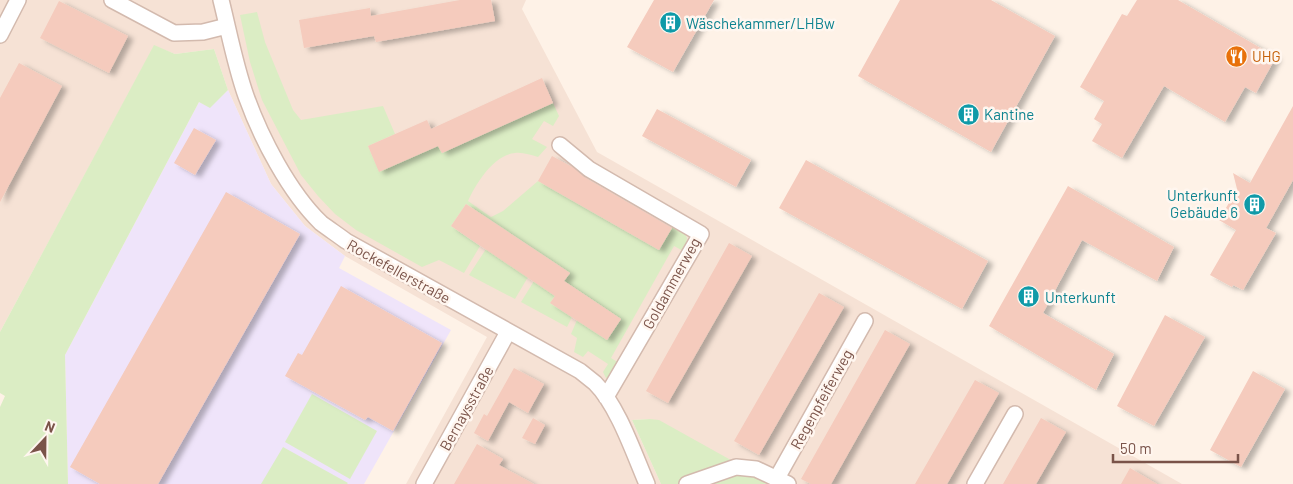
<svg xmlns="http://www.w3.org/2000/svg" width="1293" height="484" font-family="Barlow,sans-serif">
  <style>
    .residential { fill: #f6e2d5 }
    .education { fill: #efe4fa }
    .green { fill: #dbedc4 }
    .building { fill: #f5cbbd; filter: url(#shadow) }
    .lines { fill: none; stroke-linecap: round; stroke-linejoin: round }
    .street-casing { stroke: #d3baae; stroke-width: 18 }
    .street { stroke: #fff; stroke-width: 15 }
    .labels { text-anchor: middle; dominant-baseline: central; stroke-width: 5; stroke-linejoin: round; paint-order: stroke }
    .culture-label { font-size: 15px; fill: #0d838f; stroke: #fff6ef; text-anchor: start }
    .food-label { font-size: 15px; fill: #c56008; stroke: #fff6ef; text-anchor: start }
    .street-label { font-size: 15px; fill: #7a5349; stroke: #fff6ef }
  </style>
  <defs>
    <filter id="shadow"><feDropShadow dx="5.5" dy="3" stdDeviation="2.5" flood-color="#0004"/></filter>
  </defs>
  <rect width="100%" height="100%" fill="#fef2e7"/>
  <path class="residential" d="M0,0H526L522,9L597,152L1182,484H767L650,419L632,420L661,484H406L487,337L345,256L305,226L271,184L228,90L214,49L175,54L154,46L0,332Z"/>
  <path class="education" d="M228,90L271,184L305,226L345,256L339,268L451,330L364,484H68L65,355L199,102L210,107Z"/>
  <path class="green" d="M257,12L265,42L293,110L301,120L383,106L395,134L368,146L379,171L438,146L442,153L553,103L559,116L553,126L544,121L532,139L547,147L538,157C531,155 522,152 515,153C493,155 476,184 468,201L491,217L503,211L538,181L659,250L673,225L684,232L687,238L685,252L674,246L611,358L619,363L612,376L606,378L603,372L608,364L588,351L583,357L574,352L577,338L571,334L577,320L607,340L621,319L564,281L570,273L466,204L451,226L480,246L464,273L439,260L422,267L356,230L335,214L318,196L301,175L262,100L250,62L240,15Z
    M154,45L175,54L214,49L228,90L210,108L199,102L65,355L68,484H0V407L5,396L0,393V332Z
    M486,249L528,277L515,299L469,275Z
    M534,281L555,296L550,303L572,317L567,327L521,302Z
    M312,394L377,431L350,479L285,442Z
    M650,419L659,420L729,459L767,484H661L632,420Z
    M283,447L348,483L347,484H261Z"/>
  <path class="building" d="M460,0H491L495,21L376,42L374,36L304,48L299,20L370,8L371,16Z
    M654,0H714L673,72L627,47Z
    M900,0H991L1055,36L991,152L858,76Z
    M1137,0H1178L1276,57L1256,93L1245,87L1225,122L1164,86L1122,158L1092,141L1102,124L1094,119L1104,101L1080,87L1122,14L1127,16Z
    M59,1L128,36L109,73L40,38Z
    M19,63L62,86L0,202V98Z
    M542,78L553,103L442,153L438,146L379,172L368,146L427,120L431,129Z
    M1293,106V180L1266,228L1276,233L1243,290L1233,285L1232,287L1210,275L1236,230L1219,220L1237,189L1233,173L1250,183Z
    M657,109L751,160L736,187L642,136Z
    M194,128L216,140L195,175L174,163Z
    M552,156L574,168L584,177L672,228L659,250L538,181Z
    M806,160L988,261L962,309L779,208Z
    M1068,186L1174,247L1157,281L1082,240L1043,313L1114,354L1096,390L989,326Z
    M226,192L300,234L158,484H100L70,467Z
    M466,204L570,273L564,281L621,319L607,340L550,303L555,296L451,226Z
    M729,243L752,256L668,403L646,391Z
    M341,286L442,343L393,431L368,417L365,420L285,376L298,353L302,355Z
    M819,293L844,307L759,455L734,441Z
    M1165,315L1205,337L1154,426L1117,406Z
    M885,330L910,344L831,484H811L801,479Z
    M514,368L544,384L528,413L509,402L488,441L474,433L484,414L487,416Z
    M1253,371L1285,389L1241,467L1210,450Z
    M975,380L999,393L947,484H915Z
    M533,418L545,425L535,444L522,438Z
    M1041,418L1066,432L1036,484H1003Z
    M477,444L503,459L499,465L534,484H454Z
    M1130,468L1157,484H1121Z"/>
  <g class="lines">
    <defs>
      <path id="street" d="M112,0L174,33L203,32L227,26
        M221,0C229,32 235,65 246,96C261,138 289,192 321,223C329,229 338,235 346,241L580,371C585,375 590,379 595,383C618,406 634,454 647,484
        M0,35L18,0
        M560,145L589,169L701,234L606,397
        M777,478L865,321
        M424,484L508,332
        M687,484L736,467L756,469L788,484
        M975,484L1015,414"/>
    </defs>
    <use href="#street" class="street-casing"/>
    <use href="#street" class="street"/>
  </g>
  <defs>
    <symbol id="building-disc" viewBox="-11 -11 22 22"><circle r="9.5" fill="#0f9aa8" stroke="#fff6ef"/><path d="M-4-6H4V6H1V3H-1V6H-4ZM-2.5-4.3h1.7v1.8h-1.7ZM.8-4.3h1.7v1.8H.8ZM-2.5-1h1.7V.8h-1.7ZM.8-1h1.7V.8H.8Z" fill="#fff"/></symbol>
    <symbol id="restaurant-disc" viewBox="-11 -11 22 22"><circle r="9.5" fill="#e8710a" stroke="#fff6ef"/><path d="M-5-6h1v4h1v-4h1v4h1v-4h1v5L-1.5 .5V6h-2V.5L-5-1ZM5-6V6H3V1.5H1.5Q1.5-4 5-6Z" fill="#fff"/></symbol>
  </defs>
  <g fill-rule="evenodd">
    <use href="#building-disc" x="658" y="10" width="25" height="25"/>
    <use href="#restaurant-disc" x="1224" y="44" width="25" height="25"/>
    <use href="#building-disc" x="956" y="102" width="25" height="25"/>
    <use href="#building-disc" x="1242" y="192" width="25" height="25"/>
    <use href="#building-disc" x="1016" y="284" width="25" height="25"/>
  </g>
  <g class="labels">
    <g class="culture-label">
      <text x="686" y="23">Wäschekammer/LHBw</text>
      <text x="984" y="114">Kantine</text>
      <text x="1238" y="195" text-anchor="end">Unterkunft<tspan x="1238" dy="17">Gebäude 6</tspan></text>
      <text x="1045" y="297">Unterkunft</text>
    </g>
    <g class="food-label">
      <text x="1252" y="56">UHG</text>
    </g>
    <g class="street-label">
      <text transform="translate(399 271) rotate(29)">Rockefellerstraße</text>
      <text transform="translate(671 283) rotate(-61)">Goldammerweg</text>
      <text transform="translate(821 399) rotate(-61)">Regenpfeiferweg</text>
      <text transform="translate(466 408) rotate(-61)">Bernaysstraße</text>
    </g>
  </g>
  <g transform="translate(45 439) rotate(22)" stroke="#fff6ef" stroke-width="4" paint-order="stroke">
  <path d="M0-4L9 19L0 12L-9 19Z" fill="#7a5349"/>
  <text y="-8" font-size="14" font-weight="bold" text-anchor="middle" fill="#7a5349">N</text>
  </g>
  <path d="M1113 454v8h125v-8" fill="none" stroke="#7a5349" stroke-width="2.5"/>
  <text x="1120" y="454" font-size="15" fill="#7a5349" stroke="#fff6ef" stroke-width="4" paint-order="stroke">50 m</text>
</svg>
